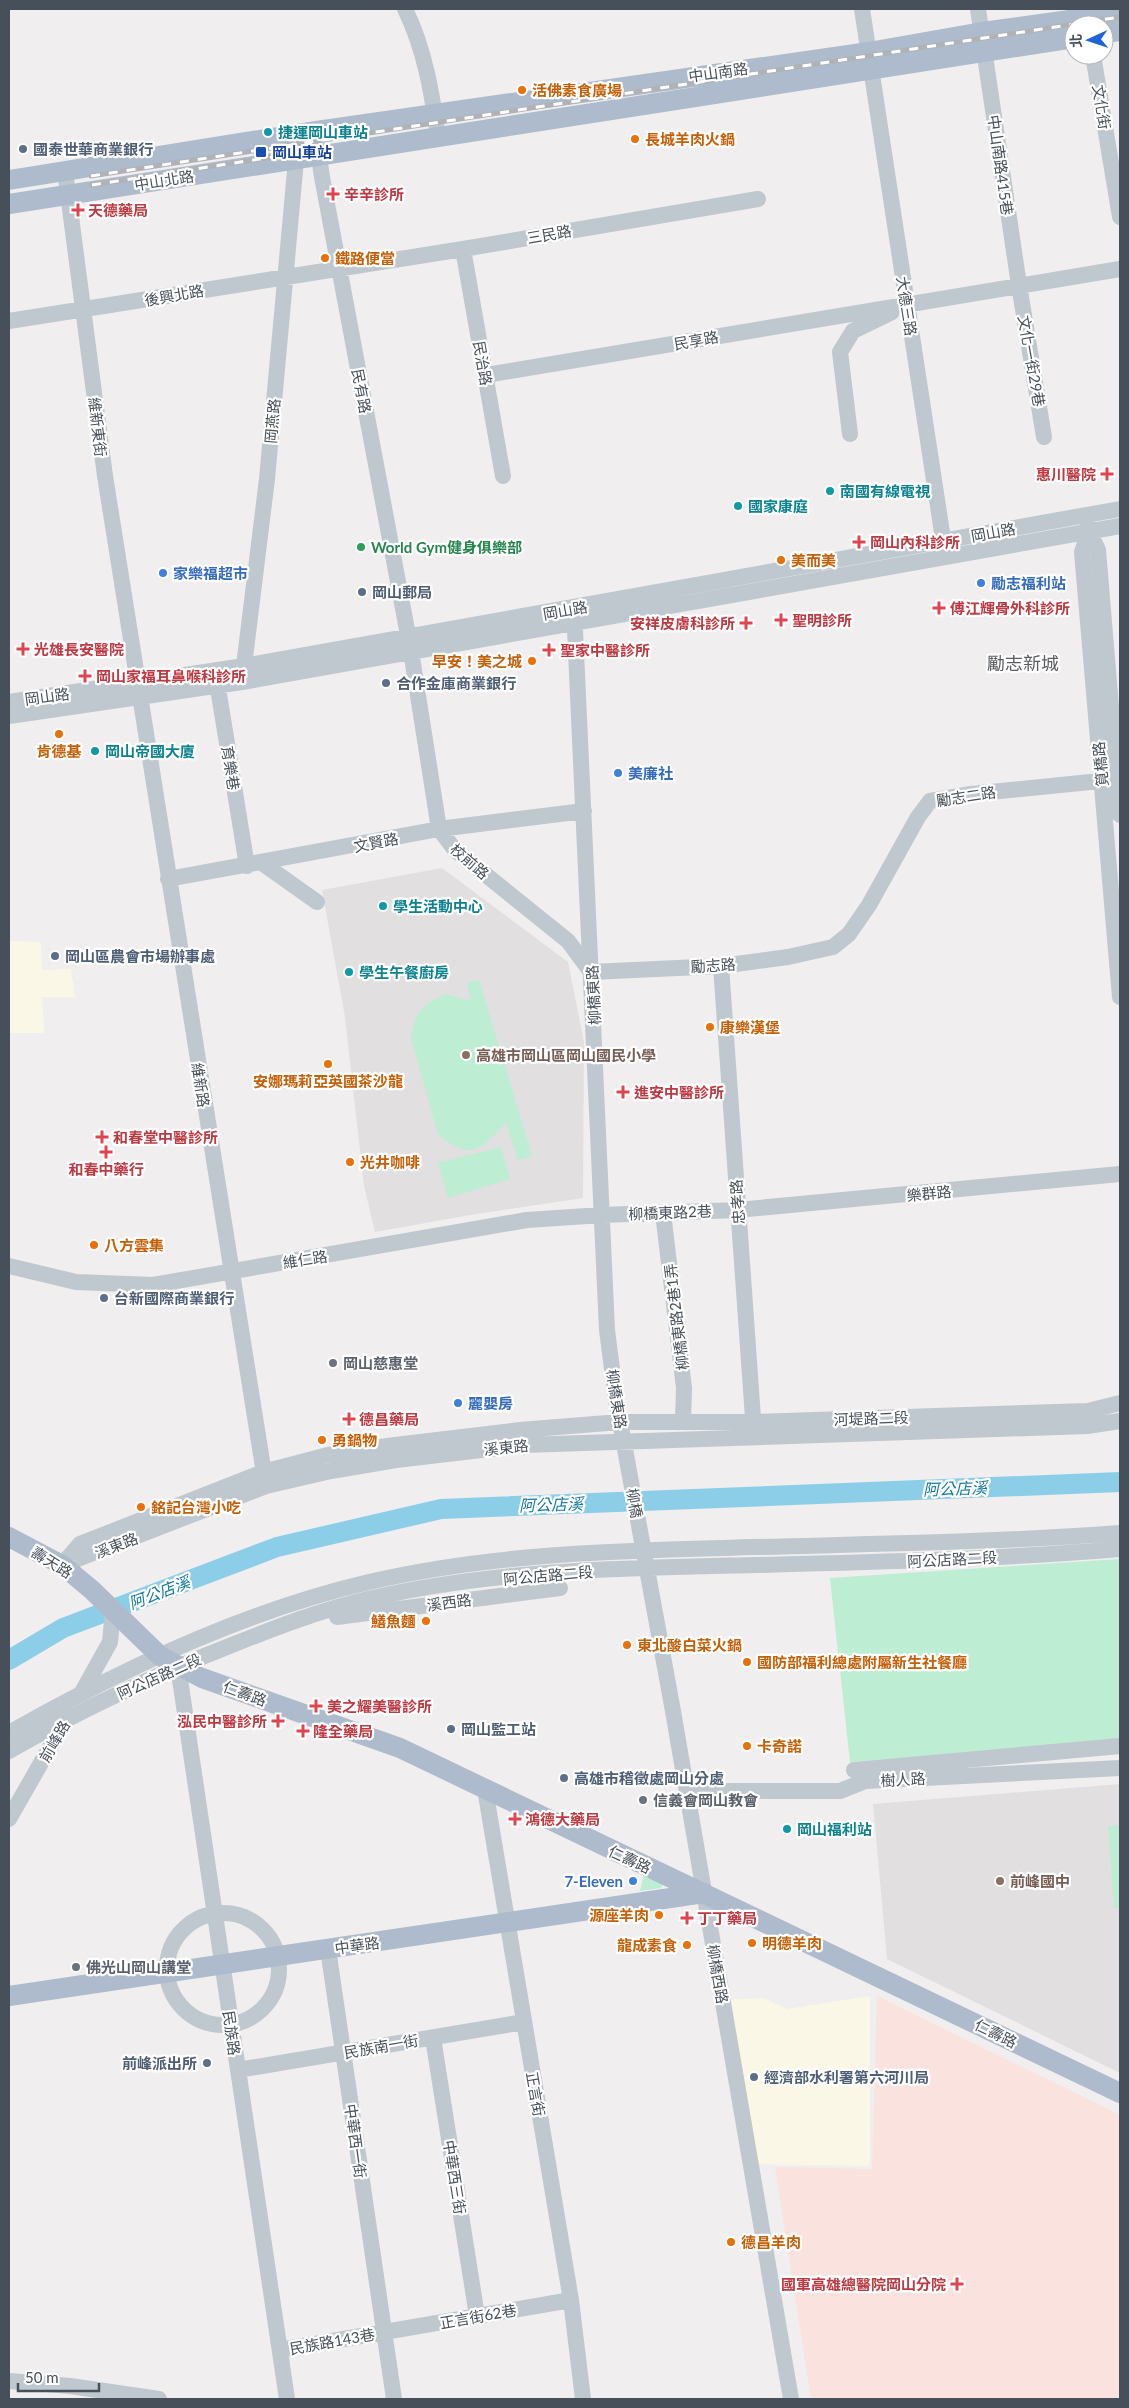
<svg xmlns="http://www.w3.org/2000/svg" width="1129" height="2408" font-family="Lato,'Noto Sans TC',sans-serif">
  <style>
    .commercial { fill: #fbf7e7 }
    .education { fill: #e1dfdf }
    .medical { fill: #fae3de }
    .green { fill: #bdedd3 }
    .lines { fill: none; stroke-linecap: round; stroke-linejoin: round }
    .river { stroke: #8ccee8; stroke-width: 20 }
    .minor { stroke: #bfc7cf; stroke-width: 16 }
    .major { stroke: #aebbcc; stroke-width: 20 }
    .rail-casing { stroke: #b0b2b8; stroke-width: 5 }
    .rail { stroke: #fff; stroke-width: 3; stroke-dasharray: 9; stroke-linecap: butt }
    .food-dot { fill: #e8710a; stroke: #fff; stroke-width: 2 }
    .culture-dot { fill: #0f9aa8; stroke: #fff; stroke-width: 2 }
    .service-dot { fill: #5c6f8a; stroke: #fff; stroke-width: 2 }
    .transit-dot { fill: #1a4fb4; stroke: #fff; stroke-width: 2 }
    .health-dot { fill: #e0444e; stroke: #fff; stroke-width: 2 }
    .leisure-dot { fill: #2e9e5b; stroke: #fff; stroke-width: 2 }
    .shop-dot { fill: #3f7fe0; stroke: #fff; stroke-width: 2 }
    .education-dot { fill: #8d6e63; stroke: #fff; stroke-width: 2 }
    .worship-dot { fill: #6b7280; stroke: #fff; stroke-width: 2 }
    .labels { text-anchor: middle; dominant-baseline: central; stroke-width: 4.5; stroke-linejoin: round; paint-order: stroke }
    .street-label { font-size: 15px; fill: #47505a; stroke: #fff }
    .food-label { font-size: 15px; font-weight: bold; fill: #c56008; stroke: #fff; text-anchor: start }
    .culture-label { font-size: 15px; font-weight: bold; fill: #0d838f; stroke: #fff; text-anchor: start }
    .service-label { font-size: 15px; font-weight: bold; fill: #4e5e75; stroke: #fff; text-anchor: start }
    .transit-label { font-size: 15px; font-weight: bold; fill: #164399; stroke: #fff; text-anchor: start }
    .health-label { font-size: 15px; font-weight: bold; fill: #be3a42; stroke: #fff; text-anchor: start }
    .leisure-label { font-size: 15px; font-weight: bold; fill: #27864d; stroke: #fff; text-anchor: start }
    .shop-label { font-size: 15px; font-weight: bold; fill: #366cbe; stroke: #fff; text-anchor: start }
    .education-label { font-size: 15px; font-weight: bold; fill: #785e54; stroke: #fff; text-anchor: start }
    .worship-label { font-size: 15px; font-weight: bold; fill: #5b616d; stroke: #fff; text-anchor: start }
    .water-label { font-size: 16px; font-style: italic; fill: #1279a2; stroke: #fff }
    .quarter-label { font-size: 18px; fill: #5b5d62; stroke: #fff }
  </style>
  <rect width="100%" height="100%" fill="#f0eeee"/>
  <path class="commercial" d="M9,941L41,942L42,970L71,969L75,997H42L44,1033H9Z
    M870,1996V2163L868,2166L751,2164L723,2000L764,1998L787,2009Z"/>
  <path class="education" d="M442,868L568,962L584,1042L583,1198L476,1214L375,1232L364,1186L345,1017L322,890Z
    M1120,1784V2073L887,1959L873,1804Z"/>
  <path class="medical" d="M877,1996L1120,2115V2399H811L775,2167L872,2169Z"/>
  <path class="green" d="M479,980L532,1156L518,1160L506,1123C481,1148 473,1163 438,1134L411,1038L415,1019L419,1012L428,1003L445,994L471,1001L467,983Z
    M501,1147L510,1179L448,1198L438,1163Z
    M1120,1559V1741L850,1762L830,1578Z
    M1120,1825V1908H1114L1108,1826Z
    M644,1874L663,1884L661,1888L640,1891Z"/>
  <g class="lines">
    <path class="river" d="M9,1660L63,1628L277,1547L441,1509L1120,1482"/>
    <path class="minor" d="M405,9C425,50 432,93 438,138
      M862,9L945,552
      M978,9L1019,285L1044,437
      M1093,55L1120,217
      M315,131L322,177L411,651L439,829L455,850L568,941L591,972L721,966L788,957L833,947L849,934L869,905L918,817L930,801L971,794L1120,779
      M65,171L105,476L266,1486
      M463,249L503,476
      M9,321L463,249L758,199
      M486,375L1120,269
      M850,434L840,352L853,331L892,312
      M1088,525L1089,531L1098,550L1120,815
      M1089,531L1082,552L1120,997
      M574,608L607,1330L616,1400L673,1711L791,2399
      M243,674L267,479L296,160
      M216,676L247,866
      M9,702L244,666L1120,509
      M9,716L242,682L1120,526
      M262,863L317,902
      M168,879L439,829L584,811
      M721,966L754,1432
      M663,1213L684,1388L683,1421
      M9,1266L76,1282L153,1285L527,1220L602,1215L737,1210L1120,1174
      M62,1565L80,1544L263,1472L328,1455L395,1445L520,1430L620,1422H754L1088,1411L1120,1403
      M62,1565L266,1486L331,1471L396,1460L524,1445L1087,1426L1120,1421
      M337,1617L560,1588
      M178,1666L287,2399
      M81,1694L110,1642L113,1611
      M9,1733C120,1670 244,1611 369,1582C485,1555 604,1551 723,1548C856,1544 988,1543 1120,1533
      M9,1751C80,1710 155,1675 232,1645C277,1627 321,1610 368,1599C495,1569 629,1568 758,1565C879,1562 1000,1559 1120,1549
      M854,1770L1120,1746
      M485,1789L571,2300L583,2399
      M687,1791H840L865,1781L1120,1768
      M9,1819L66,1719
      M167 1969a56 56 0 1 1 112 0a56 56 0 1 1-112 0Z
      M328,1949L394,2399
      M433,2038L477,2316
      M238,2070L524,2022
      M280,2350L571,2300
      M9,2381L70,2386L159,2399"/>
    <path class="major" d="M1104,33L1120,31
      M9,180L315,131L869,52L982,32L1120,13
      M9,204L1074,38
      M9,1537L62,1565L92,1590L160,1656L202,1678L400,1748L1120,2093
      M9,1996L704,1893"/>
    <defs>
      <path id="rail" d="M91,176L1120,17
        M92,185L311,151"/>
    </defs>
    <use href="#rail" class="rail-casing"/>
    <use href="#rail" class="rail"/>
  </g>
  <g class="food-dot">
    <circle cx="522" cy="90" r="5"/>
    <circle cx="635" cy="139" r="5"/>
    <circle cx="325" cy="258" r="5"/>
    <circle cx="781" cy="560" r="5"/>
    <circle cx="532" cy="661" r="5"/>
    <circle cx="59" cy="734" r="5"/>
    <circle cx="710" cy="1027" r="5"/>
    <circle cx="328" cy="1064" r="5"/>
    <circle cx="350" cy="1162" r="5"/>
    <circle cx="94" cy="1245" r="5"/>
    <circle cx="322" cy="1440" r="5"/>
    <circle cx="141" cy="1507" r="5"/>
    <circle cx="426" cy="1621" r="5"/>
    <circle cx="627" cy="1645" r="5"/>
    <circle cx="747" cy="1662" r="5"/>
    <circle cx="747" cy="1746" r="5"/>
    <circle cx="659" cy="1915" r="5"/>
    <circle cx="752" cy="1943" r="5"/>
    <circle cx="687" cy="1945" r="5"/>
    <circle cx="731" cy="2242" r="5"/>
  </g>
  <g class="culture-dot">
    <circle cx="268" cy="132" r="5"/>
    <circle cx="830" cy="491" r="5"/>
    <circle cx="738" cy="506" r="5"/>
    <circle cx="95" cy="751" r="5"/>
    <circle cx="383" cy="906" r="5"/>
    <circle cx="349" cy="972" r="5"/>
    <circle cx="787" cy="1829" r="5"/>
  </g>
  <g class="service-dot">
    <circle cx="23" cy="149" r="5"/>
    <circle cx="362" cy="592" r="5"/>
    <circle cx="386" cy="683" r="5"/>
    <circle cx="55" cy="956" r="5"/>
    <circle cx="104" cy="1298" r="5"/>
    <circle cx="451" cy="1729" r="5"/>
    <circle cx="564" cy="1778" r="5"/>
    <circle cx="207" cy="2063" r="5"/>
    <circle cx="754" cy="2077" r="5"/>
  </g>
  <rect class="transit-dot" x="255" y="146" width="12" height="12" rx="2.5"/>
  <g class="health-dot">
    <path d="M330.5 186.5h5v5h5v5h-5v5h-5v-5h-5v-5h5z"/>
    <path d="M75.5 202.5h5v5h5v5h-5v5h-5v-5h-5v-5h5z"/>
    <path d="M1104.5 466.5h5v5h5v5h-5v5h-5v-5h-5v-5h5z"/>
    <path d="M856.5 534.5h5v5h5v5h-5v5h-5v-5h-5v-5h5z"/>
    <path d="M936.5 600.5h5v5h5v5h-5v5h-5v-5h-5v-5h5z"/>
    <path d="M778.5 612.5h5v5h5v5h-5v5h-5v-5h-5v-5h5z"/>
    <path d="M743.5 615.5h5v5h5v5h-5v5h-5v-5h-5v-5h5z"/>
    <path d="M20.5 641.5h5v5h5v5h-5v5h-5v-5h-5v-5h5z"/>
    <path d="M546.5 642.5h5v5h5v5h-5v5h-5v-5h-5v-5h5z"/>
    <path d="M82.5 668.5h5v5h5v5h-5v5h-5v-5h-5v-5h5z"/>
    <path d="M620.5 1084.5h5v5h5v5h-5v5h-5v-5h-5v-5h5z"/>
    <path d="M99.5 1129.5h5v5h5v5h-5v5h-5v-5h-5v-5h5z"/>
    <path d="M103.5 1144.5h5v5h5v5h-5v5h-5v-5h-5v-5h5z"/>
    <path d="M346.5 1411.5h5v5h5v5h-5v5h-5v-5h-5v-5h5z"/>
    <path d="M313.5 1698.5h5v5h5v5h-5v5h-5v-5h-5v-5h5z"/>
    <path d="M275.5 1713.5h5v5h5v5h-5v5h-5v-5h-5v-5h5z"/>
    <path d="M300.5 1723.5h5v5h5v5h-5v5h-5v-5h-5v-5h5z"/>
    <path d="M512.5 1811.5h5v5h5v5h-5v5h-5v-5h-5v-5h5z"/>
    <path d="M684.5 1910.5h5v5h5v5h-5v5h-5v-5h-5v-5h5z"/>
    <path d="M954.5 2276.5h5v5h5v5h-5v5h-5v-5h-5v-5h5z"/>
  </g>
  <circle class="leisure-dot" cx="361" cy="547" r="5"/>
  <g class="shop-dot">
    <circle cx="163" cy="573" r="5"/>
    <circle cx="981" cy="583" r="5"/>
    <circle cx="618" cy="773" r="5"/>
    <circle cx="458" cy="1403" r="5"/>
    <circle cx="633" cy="1881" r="5"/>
  </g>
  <g class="education-dot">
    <circle cx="466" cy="1055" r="5"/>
    <circle cx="1000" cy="1881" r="5"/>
  </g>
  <g class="worship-dot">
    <circle cx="333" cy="1363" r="5"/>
    <circle cx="643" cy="1800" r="5"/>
    <circle cx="76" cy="1967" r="5"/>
  </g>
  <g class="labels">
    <g class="street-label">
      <text transform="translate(718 72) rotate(-8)">中山南路</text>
      <text transform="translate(1102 107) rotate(81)">文化街</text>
      <text transform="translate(1001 165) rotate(82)">中山南路415巷</text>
      <text transform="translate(164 180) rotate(-9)">中山北路</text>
      <text transform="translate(549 234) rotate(-10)">三民路</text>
      <text transform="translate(174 295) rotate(-10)">後興北路</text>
      <text transform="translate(907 306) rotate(81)">大德三路</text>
      <text transform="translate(696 340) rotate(-10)">民享路</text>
      <text transform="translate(1032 361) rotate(80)">文化一街29巷</text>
      <text transform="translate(483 363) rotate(80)">民治路</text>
      <text transform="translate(362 391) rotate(79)">民有路</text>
      <text transform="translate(272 421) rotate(-85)">岡燕路</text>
      <text transform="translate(98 427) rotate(83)">維新東街</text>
      <text transform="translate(993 532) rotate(-10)">岡山路</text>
      <text transform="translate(565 610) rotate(-10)">岡山路</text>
      <text transform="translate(47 696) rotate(-8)">岡山路</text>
      <text transform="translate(1100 764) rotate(-95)">筧橋路</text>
      <text transform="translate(231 768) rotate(81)">育樂巷</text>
      <text transform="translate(966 796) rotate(-9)">勵志二路</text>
      <text transform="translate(376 842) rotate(-11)">文賢路</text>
      <text transform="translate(470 861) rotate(41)">校前路</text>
      <text transform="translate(713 965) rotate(-4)">勵志路</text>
      <text transform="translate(593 995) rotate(-93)">柳橋東路</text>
      <text transform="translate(201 1085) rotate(81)">維新路</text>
      <text transform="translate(929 1193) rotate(-6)">樂群路</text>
      <text transform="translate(737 1202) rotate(-94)">忠孝路</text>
      <text transform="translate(670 1212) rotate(-2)">柳橋東路2巷</text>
      <text transform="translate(305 1259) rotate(-9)">維仁路</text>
      <text transform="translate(676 1317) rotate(-97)">柳橋東路2巷1弄</text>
      <text transform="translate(617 1399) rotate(81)">柳橋東路</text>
      <text transform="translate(871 1418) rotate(-2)">河堤路二段</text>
      <text transform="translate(506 1447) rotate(-6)">溪東路</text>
      <text transform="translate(635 1503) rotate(80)">柳橋</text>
      <text transform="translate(116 1545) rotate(-21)">溪東路</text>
      <text transform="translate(952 1559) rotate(-3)">阿公店路二段</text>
      <text transform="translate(52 1562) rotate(32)">壽天路</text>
      <text transform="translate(548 1575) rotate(-5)">阿公店路二段</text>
      <text transform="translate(449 1602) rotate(-8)">溪西路</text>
      <text transform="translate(159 1676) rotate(-24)">阿公店路二段</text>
      <text transform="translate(245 1693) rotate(20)">仁壽路</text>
      <text transform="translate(54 1741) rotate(-60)">前峰路</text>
      <text transform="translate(903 1779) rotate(-3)">樹人路</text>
      <text transform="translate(630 1859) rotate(25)">仁壽路</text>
      <text transform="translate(357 1945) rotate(-8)">中華路</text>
      <text transform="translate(718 1974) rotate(80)">柳橋西路</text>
      <text transform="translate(232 2033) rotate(82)">民族路</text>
      <text transform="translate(996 2033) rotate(26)">仁壽路</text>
      <text transform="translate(381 2046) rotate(-10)">民族南一街</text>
      <text transform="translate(536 2094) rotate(80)">正言街</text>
      <text transform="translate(356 2141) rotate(82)">中華西一街</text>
      <text transform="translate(455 2177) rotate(81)">中華西三街</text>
      <text transform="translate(478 2316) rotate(-10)">正言街62巷</text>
      <text transform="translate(332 2341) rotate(-10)">民族路143巷</text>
    </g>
    <g class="food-label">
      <text x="532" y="90">活佛素食廣場</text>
      <text x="645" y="139">長城羊肉火鍋</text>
      <text x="335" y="258">鐵路便當</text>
      <text x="791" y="560">美而美</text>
      <text x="522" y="661" text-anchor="end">早安！美之城</text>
      <text x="59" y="751" text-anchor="middle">肯德基</text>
      <text x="720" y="1027">康樂漢堡</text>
      <text x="328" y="1081" text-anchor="middle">安娜瑪莉亞英國茶沙龍</text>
      <text x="360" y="1162">光井咖啡</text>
      <text x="104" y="1245">八方雲集</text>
      <text x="332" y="1440">勇鍋物</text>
      <text x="151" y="1507">銘記台灣小吃</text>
      <text x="416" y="1621" text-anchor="end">鱔魚麵</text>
      <text x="637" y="1645">東北酸白菜火鍋</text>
      <text x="757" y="1662">國防部福利總處附屬新生社餐廳</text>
      <text x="757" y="1746">卡奇諾</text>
      <text x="649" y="1915" text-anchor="end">源座羊肉</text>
      <text x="762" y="1943">明德羊肉</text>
      <text x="677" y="1945" text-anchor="end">龍成素食</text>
      <text x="741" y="2242">德昌羊肉</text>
    </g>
    <g class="culture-label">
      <text x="278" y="132">捷運岡山車站</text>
      <text x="840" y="491">南國有線電視</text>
      <text x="748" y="506">國家康庭</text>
      <text x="105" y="751">岡山帝國大廈</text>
      <text x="393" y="906">學生活動中心</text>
      <text x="359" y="972">學生午餐廚房</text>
      <text x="797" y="1829">岡山福利站</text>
    </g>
    <g class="service-label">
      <text x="33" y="149">國泰世華商業銀行</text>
      <text x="372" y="592">岡山郵局</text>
      <text x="396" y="683">合作金庫商業銀行</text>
      <text x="65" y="956">岡山區農會市場辦事處</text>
      <text x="114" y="1298">台新國際商業銀行</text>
      <text x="461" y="1729">岡山監工站</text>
      <text x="574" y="1778">高雄市稽徵處岡山分處</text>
      <text x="197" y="2063" text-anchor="end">前峰派出所</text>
      <text x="764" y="2077">經濟部水利署第六河川局</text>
    </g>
    <g class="transit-label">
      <text x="272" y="152">岡山車站</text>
    </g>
    <g class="health-label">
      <text x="344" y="194">辛辛診所</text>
      <text x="88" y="210">天德藥局</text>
      <text x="1096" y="474" text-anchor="end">惠川醫院</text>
      <text x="870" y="542">岡山內科診所</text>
      <text x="950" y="608">傅江輝骨外科診所</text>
      <text x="792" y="620">聖明診所</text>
      <text x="735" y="623" text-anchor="end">安祥皮膚科診所</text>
      <text x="34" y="649">光雄長安醫院</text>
      <text x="560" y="650">聖家中醫診所</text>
      <text x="96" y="676">岡山家福耳鼻喉科診所</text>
      <text x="634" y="1092">進安中醫診所</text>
      <text x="113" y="1137">和春堂中醫診所</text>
      <text x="106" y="1169" text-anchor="middle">和春中藥行</text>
      <text x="359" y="1419">德昌藥局</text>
      <text x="327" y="1706">美之耀美醫診所</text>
      <text x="267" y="1721" text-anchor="end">泓民中醫診所</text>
      <text x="313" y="1731">隆全藥局</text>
      <text x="525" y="1819">鴻德大藥局</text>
      <text x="697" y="1918">丁丁藥局</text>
      <text x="946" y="2284" text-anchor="end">國軍高雄總醫院岡山分院</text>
    </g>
    <g class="leisure-label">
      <text x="371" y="547">World Gym健身俱樂部</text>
    </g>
    <g class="shop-label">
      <text x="173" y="573">家樂福超市</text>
      <text x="991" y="583">勵志福利站</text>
      <text x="628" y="773">美廉社</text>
      <text x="468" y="1403">麗嬰房</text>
      <text x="623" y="1881" text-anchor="end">7-Eleven</text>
    </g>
    <g class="education-label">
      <text x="476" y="1055">高雄市岡山區岡山國民小學</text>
      <text x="1010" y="1881">前峰國中</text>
    </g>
    <g class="worship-label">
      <text x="343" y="1363">岡山慈惠堂</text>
      <text x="653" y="1800">信義會岡山教會</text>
      <text x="86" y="1967">佛光山岡山講堂</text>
    </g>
    <g class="water-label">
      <text transform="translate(955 1488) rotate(-2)">阿公店溪</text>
      <text transform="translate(551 1504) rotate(-2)">阿公店溪</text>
      <text transform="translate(159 1592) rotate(-21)">阿公店溪</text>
    </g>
    <g class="quarter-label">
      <text x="1023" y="663">勵志新城</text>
    </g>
  </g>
  <rect width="1129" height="2408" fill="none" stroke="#47505a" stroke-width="20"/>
  <g transform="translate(1089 40) rotate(267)"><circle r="24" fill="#ffffff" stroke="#b5b9bd"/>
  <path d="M0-4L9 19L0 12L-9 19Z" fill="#2063d8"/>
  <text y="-8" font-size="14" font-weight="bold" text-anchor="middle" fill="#47505a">北</text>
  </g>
  <path d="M18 2383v8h81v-8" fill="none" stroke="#47505a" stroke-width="2.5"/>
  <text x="25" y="2383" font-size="15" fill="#47505a" stroke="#ffffff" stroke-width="4" paint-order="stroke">50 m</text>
</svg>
